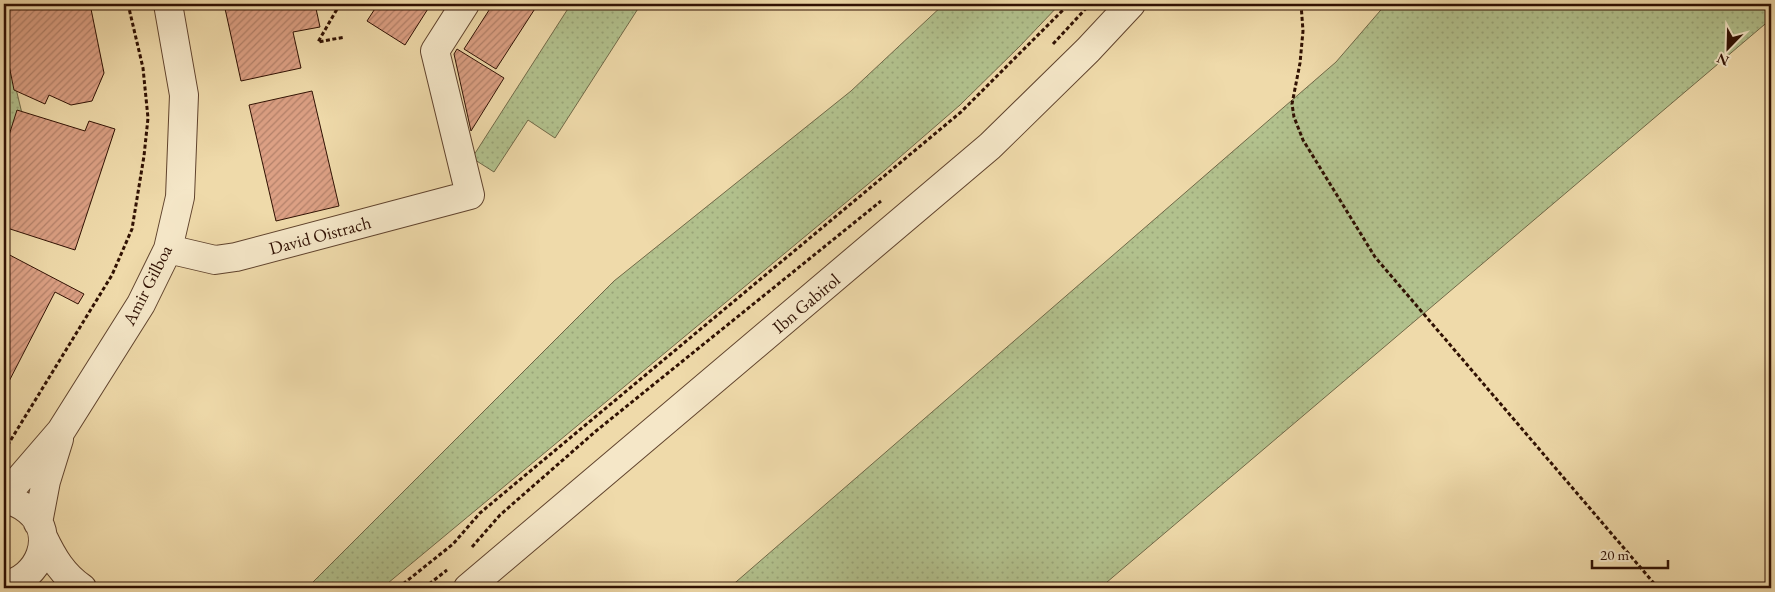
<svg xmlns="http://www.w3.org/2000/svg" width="1775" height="592" font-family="'EB Garamond',serif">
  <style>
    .grass { fill: url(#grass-dots); stroke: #716948 }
    .building { fill: url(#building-hatch); stroke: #301103 }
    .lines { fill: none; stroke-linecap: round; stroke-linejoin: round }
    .minor-casing { stroke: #60432d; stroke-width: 30 }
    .path { stroke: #301103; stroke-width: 3; stroke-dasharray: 4 2.5; stroke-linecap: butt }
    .minor { stroke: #f5e7c8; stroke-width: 28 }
    .labels { text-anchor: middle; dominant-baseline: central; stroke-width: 4; stroke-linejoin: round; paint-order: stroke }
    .street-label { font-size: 18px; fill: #301103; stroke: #f5e7c8 }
  </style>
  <defs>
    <pattern id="grass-dots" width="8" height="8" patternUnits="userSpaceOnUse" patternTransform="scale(1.25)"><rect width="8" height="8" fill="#b2c18d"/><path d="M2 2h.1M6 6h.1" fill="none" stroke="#99a578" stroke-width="1.8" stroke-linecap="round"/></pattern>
    <pattern id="building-hatch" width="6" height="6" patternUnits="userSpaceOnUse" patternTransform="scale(1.25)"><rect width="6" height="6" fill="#dca084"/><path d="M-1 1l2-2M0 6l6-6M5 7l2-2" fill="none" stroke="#b3816a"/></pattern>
  </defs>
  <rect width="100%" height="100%" fill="#efdaaa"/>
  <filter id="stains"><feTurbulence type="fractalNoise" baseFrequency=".004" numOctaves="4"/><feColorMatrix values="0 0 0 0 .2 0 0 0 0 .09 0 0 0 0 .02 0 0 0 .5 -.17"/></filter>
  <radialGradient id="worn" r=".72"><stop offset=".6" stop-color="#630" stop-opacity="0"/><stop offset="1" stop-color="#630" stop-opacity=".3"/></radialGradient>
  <path class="grass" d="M571,4H641L555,138L528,120L494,172L472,158Z
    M944,4H1060L1020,46L960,105L885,170L382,588H307L614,281L851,91Z
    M1386,4H1771V19L1100,588H729L1336,62Z
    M4,39L26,130L4,167Z"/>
  <path class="building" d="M4,4H90L104,73L92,101L71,105L49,95L45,104L14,90L4,40Z
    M224,4H315L320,27L293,32L301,68L241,81Z
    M378,4H431L405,45L367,21Z
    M493,4H538L496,69L464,49Z
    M457,49L504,78L471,131L454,54Z
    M312,91L339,206L276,221L249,105Z
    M17,110L85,131L89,121L115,129L75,250L4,227V151Z
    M4,252L84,294L78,304L55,292L4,391Z"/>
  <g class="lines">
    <defs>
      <path id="minor" d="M168,249L215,260L236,257L470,195L435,51L465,4
        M4,497L61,431L141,304L168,249L180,197L184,95L168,4
        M4,499C13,501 21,504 28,510C58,534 39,580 4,585
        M38,523L46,481L59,439
        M43,537C53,558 63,575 82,588
        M468,588L990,146L1088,50L1131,4"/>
    </defs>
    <use href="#minor" class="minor-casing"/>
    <path class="path" d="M340,4L318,42L345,37
      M1301,4L1303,31L1300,63L1292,104L1294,117L1303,140L1375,257L1658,588
      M1053,44L1090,4
      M4,131H10
      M4,451L112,275L132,229L144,156L148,118L143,68L128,4
      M472,547L500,515L596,431L881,201
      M398,588L453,544L480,513L961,112L1069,4
      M424,588L447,570"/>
    <use href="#minor" class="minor"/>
  </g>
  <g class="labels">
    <g class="street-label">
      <text transform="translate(320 235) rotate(-15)">David Oistrach</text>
      <text transform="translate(147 285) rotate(-63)">Amir Gilboa</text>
      <text transform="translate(806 303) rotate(-40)">Ibn Gabirol</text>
    </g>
  </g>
  <rect width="1775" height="592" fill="none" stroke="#efdaaa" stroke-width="20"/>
  <rect x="5" y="5" width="1765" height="582" fill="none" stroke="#301103" stroke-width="2.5"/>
  <rect x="10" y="10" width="1755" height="572" fill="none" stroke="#301103"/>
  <g transform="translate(1728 48) rotate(203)" stroke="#f5e7c8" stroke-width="4" paint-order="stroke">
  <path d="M0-4L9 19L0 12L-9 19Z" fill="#301103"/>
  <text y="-8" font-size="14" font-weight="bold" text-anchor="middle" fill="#301103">N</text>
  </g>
  <path d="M1592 560v8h76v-8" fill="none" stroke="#301103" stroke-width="2.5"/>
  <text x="1600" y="560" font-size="15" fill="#301103" stroke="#f5e7c8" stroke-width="4" paint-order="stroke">20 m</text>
  <rect width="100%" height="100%" filter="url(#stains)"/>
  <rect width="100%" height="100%" fill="url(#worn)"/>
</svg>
